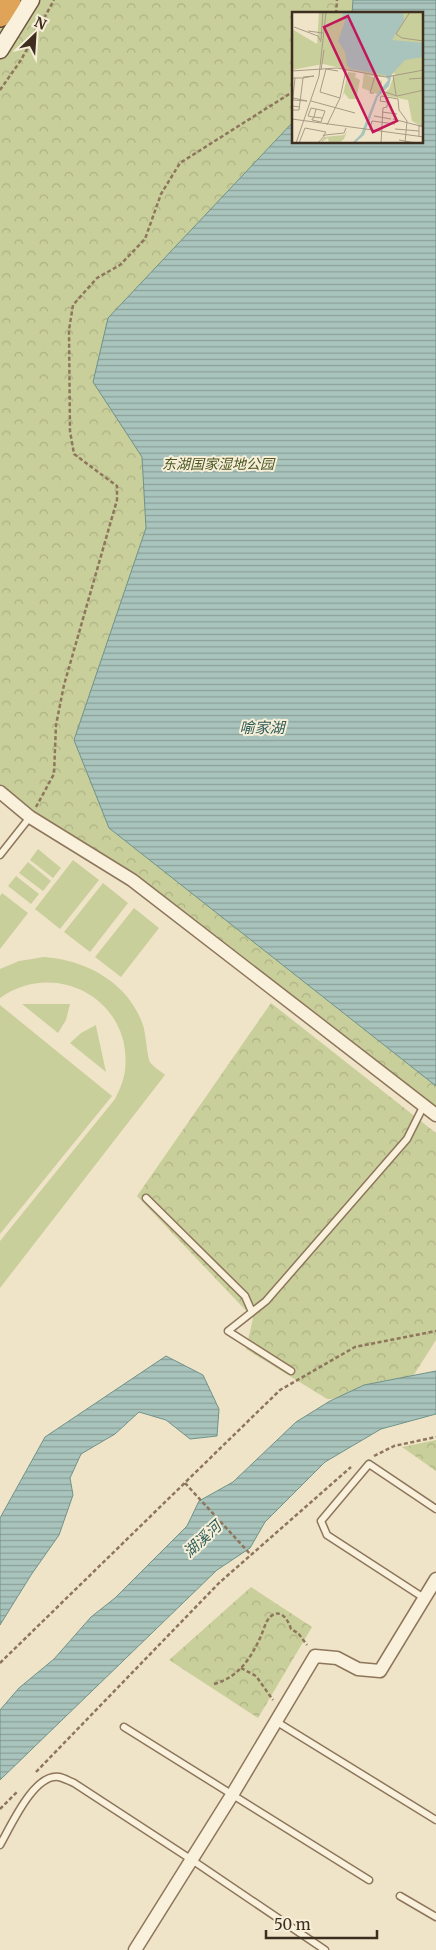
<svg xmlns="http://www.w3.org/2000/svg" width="436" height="1950" font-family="Merriweather,'Noto Sans SC',serif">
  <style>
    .forest { fill: url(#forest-crowns); fill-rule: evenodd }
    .pitch { fill: #c9cf9b }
    .water { fill: url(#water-rules); stroke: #6f938a }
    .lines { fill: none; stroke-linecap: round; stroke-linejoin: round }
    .lane-casing { stroke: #8d765c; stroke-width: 9 }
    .street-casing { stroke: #8d765c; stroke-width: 15 }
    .secondary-casing { stroke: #6f573f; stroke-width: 19 }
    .highway-casing { stroke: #5b4430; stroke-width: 24 }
    .path { stroke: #8d765c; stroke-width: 2.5; stroke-dasharray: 4 2.5; stroke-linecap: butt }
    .lane { stroke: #faf1dc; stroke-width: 6 }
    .street { stroke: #faf1dc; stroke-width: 12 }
    .secondary { stroke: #faf1dc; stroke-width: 16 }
    .highway { stroke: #e0a458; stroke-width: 21 }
    .labels { text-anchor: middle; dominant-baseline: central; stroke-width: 4; stroke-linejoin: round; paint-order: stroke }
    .park-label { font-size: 14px; font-style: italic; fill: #4d5a26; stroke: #f7eed8 }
    .water-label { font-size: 15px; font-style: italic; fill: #2f5d5a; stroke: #f7eed8 }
    .inset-road { fill: none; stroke: #a89b85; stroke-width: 1 }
    .view { fill: #c2185b; fill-opacity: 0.15; stroke: #c2185b; stroke-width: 2.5 }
    .inset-edge { fill: none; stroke: #3d2e20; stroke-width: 2.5 }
  </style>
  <defs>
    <pattern id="forest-crowns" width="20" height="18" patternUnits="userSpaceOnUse" patternTransform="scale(1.25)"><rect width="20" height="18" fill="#c9cf9b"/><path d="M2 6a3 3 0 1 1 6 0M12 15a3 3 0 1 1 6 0" fill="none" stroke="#aeb285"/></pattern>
    <pattern id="water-rules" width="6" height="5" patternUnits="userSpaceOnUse" patternTransform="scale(1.25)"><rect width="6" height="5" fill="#a9c4bc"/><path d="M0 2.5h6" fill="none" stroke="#8ba098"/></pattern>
  </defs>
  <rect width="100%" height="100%" fill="#f0e4c8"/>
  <path class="forest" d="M0,0H436V1113L0,785ZM294,14H422V142H294Z
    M271,1003L436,1133V1340L403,1392L327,1399L246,1349L253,1318L137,1196Z
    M436,1440V1471L402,1447Z
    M251,1587L312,1627L258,1718L169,1660Z"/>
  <path class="pitch" d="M38,849L61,868L53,878L30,860Z
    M73,860L99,880L60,929L35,909Z
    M28,862L51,881L43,891L19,873Z
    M16,876L39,894L31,904L8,886Z
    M103,883L128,903L90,952L64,932Z
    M2,893L28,913L0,949V896Z
    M134,908L159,928L121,977L95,957Z
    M44,957C86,960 128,982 143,1025C146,1034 147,1056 150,1062C153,1067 161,1071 165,1075L0,1288V1241L115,1099C120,1089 124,1080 125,1070C133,1000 56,958 0,998V969L19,961Z
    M22,1004H70L66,1020L58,1033Z
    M0,1005L112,1096L0,1234Z
    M96,1025V1026L106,1072L70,1043L81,1033Z"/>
  <path class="water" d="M353,0H436V1086L109,828L74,740L146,528L142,457L93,382L108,318L293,122L294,142H422V14H352Z
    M166,1356L203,1375L219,1409L217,1436L190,1439L166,1420L139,1412L115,1434L81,1454L70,1478L73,1495L59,1535L31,1575L0,1625V1518L45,1437Z
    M436,1371V1414L381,1429L325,1462L265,1522L250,1548L217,1570L0,1780V1710L19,1688L54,1659L91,1617L115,1598L187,1526L199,1501L233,1482L296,1422L330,1401L364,1385Z"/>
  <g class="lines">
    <defs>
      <path id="lane" d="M0,855L30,817
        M146,1198L245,1296L252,1312
        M291,1371L228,1331L266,1301L407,1139L424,1105
        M424,1598L327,1535L321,1521L369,1464L436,1509
        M277,1722L436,1820
        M124,1727L369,1880
        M0,1845C11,1826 34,1773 59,1777C64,1778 69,1781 74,1783L192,1860L325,1950
        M400,1896L436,1917"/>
      <path id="street" d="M0,792L30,817L132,880L436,1115
        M135,1950L232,1795L315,1656L337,1658L358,1669L380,1671L436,1579"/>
      <path id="secondary" d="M0,50L31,0"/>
      <path id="highway" d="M0,16L10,0"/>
    </defs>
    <use href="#lane" class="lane-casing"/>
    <use href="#street" class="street-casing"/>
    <use href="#secondary" class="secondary-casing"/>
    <use href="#highway" class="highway-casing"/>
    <path class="path" d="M336,14L337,0
      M0,90L21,60L54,0
      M36,807L54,774L56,725L64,685L117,500V486L74,454L70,431L69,330L73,305L97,278L120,265L145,239L161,194L180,163L294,91
      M374,1456L394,1446L436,1437
      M185,1483L251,1555
      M0,1663L280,1390L355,1347L436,1331
      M241,1668L256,1676L273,1700
      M214,1684C239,1677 251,1658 261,1636C263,1631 265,1625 267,1621C277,1606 287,1616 291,1629L298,1633L307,1645
      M36,1772L219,1583L351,1467
      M0,1809L18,1791"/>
    <use href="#lane" class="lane"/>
    <use href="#street" class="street"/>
    <use href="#secondary" class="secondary"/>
    <use href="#highway" class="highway"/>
  </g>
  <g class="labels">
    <g class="park-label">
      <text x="218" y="464">东湖国家湿地公园</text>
    </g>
    <g class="water-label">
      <text x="262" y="727">喻家湖</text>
      <text transform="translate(202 1539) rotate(-43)">湖溪河</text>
    </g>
  </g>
  <g transform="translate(292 12)">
    <rect width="131" height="131" fill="#f0e4c8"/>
    <path d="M55,119L52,127L48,130L37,131L36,126L28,131L32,125L52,123Z" fill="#c9cf9b"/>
    <path d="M27,0H131V112L127,113L120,109L116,88L90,83L97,77L103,61L89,65L75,63L90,69L89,80L85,82L70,76L72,61L31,52L0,58V17L25,32Z" fill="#c9cf9b"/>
    <path d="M56,60L64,61L63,65L68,68L64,87H57L52,81L50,87Z" fill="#c9cf9b"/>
    <path d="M50,0H111L112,8L100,28L131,31V45L113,48L100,62L97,74L86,85L72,123L63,131H60L69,122L84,84L96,68L93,63L59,57L55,53L53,40L46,29L53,9Z" fill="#a9c4bc"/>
    <path class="inset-road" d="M118,0L104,22L110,26L132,29M2,15L26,24L29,30M16,19L31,21M29,28L31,0M29,58L32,38M0,59L45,56L94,65L132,58M46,59L34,57L28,80L48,86L54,58M101,63L104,83M11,65L22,64L11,66M0,66H11L7,98H0M3,66L0,94L8,95M117,67L132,66M93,80L105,84L132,78M82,81H78L83,64M1,88L15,89L1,86M19,89L63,101M95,90L88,89L89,84L106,87L107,98L115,109L113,131M24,97L22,105L21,107H20V108L29,110L33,99L24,97L19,96L16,104L21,105H22L30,106M90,100L105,102M82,104L99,107M0,107L132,125M101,107L132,115M35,113L48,86M78,117L80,109L103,112M103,117L127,119M127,125V114L132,112M107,128L124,131M4,131L27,64L34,0M7,131L13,116L34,120L31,124M26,131L33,123L52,121L54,116M89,131L91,96L95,95L96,85"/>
    <path class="view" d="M56,4L105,109L81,120L32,15Z"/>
    <rect width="131" height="131" class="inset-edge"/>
  </g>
  <g transform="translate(35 35) rotate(25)" stroke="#f7eed8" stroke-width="4" paint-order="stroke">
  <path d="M0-4L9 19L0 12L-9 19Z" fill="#3d2e20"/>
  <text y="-8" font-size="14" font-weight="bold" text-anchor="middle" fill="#3d2e20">N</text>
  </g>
  <path d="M266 1930v8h111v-8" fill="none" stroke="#3d2e20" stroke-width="2.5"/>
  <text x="274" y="1930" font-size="15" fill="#3d2e20" stroke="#f7eed8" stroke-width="4" paint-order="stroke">50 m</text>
</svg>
